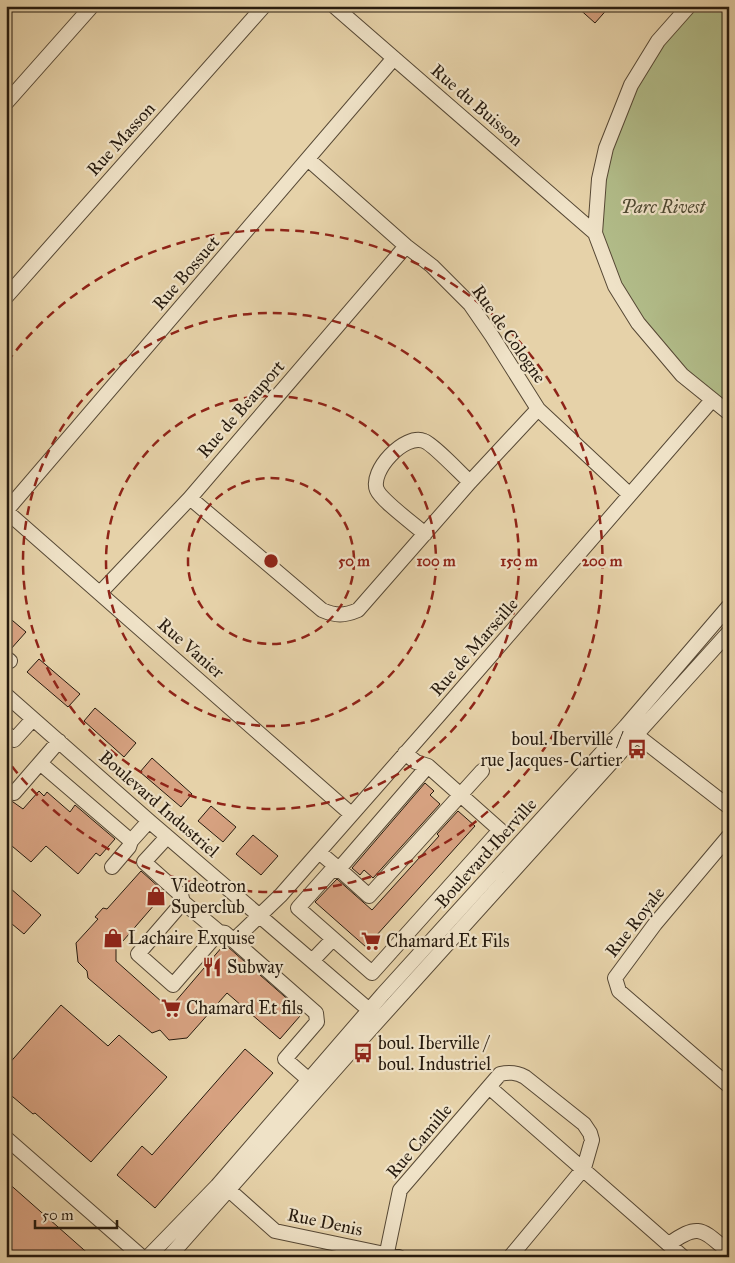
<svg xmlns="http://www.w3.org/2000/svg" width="735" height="1263" font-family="'IM FELL Great Primer',serif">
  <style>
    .green { fill: #b2bd8a; stroke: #6c6c4c }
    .building { fill: #d7a281; stroke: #261a0e }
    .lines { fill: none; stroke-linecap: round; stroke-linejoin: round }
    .minor-casing { stroke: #564835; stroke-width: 16 }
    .minor { stroke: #efe2c7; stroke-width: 14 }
    .ring { fill: none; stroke: #8f2418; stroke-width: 2.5; stroke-dasharray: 9 6 }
    .labels { text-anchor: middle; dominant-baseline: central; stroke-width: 4.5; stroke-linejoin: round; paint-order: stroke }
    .street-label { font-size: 18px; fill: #261a0e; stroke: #efe2c7 }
    .park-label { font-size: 18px; font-style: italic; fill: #504b33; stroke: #efe2c7 }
    .poi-label { font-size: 18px; fill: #261a0e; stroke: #efe2c7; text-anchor: start }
    .centre { fill: #8f2418; stroke: #efe2c7; stroke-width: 2.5 }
    .ring-label { font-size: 15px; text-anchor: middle; font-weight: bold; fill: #8f2418; stroke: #efe2c7; stroke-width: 4.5; stroke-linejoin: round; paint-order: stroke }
  </style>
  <rect width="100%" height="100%" fill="#e6d2a9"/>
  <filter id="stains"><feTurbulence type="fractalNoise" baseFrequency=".004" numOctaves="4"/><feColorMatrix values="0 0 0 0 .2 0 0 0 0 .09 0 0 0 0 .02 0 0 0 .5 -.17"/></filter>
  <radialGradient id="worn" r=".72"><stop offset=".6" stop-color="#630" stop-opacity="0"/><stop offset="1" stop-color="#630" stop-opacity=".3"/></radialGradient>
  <path class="green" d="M688,6H729V413L682,374L616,289L596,213L605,151L631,87Z"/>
  <path class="building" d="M576,6H610L595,23Z
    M6,615L26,632L10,650L6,649Z
    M39,659L80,694L68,707L27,672Z
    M95,708L136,743L124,757L84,721Z
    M152,758L192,794L181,807L140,772Z
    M425,783L434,791L430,795L440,804L373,878L364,870L360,875L352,868Z
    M39,791L44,796L47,792L70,812L75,805L115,839L100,856L96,853L78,874L46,846L31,862L6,841V797L23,809Z
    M211,806L236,827L223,842L198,821Z
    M458,811L475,826L366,947L315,902L337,879L372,910L439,836L437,834Z
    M253,835L278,856L261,875L236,854Z
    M141,871L161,889L162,896L116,949V961L162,1002H175L222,947H228L300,1010V1016L280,1039L227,993L187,1038L169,1040L160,1030L152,1033L88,978L87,971L78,962L76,943L98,919L95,917L103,908L107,909Z
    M10,888L41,915L24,934L6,919V892Z
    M61,1005L108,1046L119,1035L167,1077L91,1162L35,1113L33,1114L6,1091V1067Z
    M245,1049L273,1073L155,1208L117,1175L142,1146L152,1155Z
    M6,1181L92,1257H6Z"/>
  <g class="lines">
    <defs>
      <path id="minor" d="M334,6L595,233
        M689,6L658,41L631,85L606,148L599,179L595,233L615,286L638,323L682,375L729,413
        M6,103L92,6
        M309,160L406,246L432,266L470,304L492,336L538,409L629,494
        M6,297L264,6
        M190,498L322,610C336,616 344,616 358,610L470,482L538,409
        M6,511L394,58
        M6,511L351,814
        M425,534C415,525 382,501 377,490C369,471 405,433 424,441C433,444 461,474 470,482
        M100,593L190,498L406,246
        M6,658L10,661
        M6,695L149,821L375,1015
        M630,730L729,807
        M6,733L14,740L33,719
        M59,741L40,763L131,841
        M405,753L416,762L428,766L500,830L372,973L298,908L330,872L339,869L369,896L482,771
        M14,793L40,763
        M729,836L655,924L615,978L619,991L729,1086
        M167,837L144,862L181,895L183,902L219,932L225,933L316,1013L317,1022L285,1059L309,1080
        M319,852L339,869L428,766
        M112,867L129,847L131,841L149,821
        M183,902L138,954L173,985L219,932
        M234,940L281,895L440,714L712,400
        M312,961L333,939
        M489,1087L683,1257
        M6,1138L142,1257
        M229,1190L275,1231L399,1257
        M669,1244C700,1222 702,1230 729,1252
        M148,1257L217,1186L383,994L626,726L729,606
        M169,1257L368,1032L729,632
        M386,1257L400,1190L500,1074C509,1072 516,1072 525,1077L584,1124L590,1133L592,1140L584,1168L510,1257"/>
    </defs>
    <use href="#minor" class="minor-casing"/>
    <use href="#minor" class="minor"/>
  </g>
  <g class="ring">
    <circle cx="271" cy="561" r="83"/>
    <circle cx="271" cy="561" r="165"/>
    <circle cx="271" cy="561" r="248"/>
    <path d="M7 362A331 331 0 1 1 7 760"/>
  </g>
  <defs>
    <symbol id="bus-bare" viewBox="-9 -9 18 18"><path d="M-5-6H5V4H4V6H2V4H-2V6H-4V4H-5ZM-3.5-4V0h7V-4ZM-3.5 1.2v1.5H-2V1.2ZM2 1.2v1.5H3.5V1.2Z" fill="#8f2418" stroke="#efe2c7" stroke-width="2.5" paint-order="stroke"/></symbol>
    <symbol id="shop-bare" viewBox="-9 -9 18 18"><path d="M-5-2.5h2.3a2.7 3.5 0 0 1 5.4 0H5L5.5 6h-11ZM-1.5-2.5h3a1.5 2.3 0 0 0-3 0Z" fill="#8f2418" stroke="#efe2c7" stroke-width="2.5" paint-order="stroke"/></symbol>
    <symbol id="supermarket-bare" viewBox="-9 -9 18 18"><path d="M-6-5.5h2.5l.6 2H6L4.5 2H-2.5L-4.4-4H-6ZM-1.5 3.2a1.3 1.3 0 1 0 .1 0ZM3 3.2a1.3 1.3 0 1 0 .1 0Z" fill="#8f2418" stroke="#efe2c7" stroke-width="2.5" paint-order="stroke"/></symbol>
    <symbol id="restaurant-bare" viewBox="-9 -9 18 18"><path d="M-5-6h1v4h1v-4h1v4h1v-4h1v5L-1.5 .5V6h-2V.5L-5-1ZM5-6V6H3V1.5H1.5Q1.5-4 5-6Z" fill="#8f2418" stroke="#efe2c7" stroke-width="2.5" paint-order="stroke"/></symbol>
  </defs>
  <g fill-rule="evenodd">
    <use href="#bus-bare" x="623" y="735" width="28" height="28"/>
    <use href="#shop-bare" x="142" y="882" width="28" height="28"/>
    <use href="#shop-bare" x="99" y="924" width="28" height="28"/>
    <use href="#supermarket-bare" x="357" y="927" width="28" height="28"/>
    <use href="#restaurant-bare" x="198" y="953" width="28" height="28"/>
    <use href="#supermarket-bare" x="157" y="994" width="28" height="28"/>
    <use href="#bus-bare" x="349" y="1039" width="28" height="28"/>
  </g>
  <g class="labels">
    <g class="street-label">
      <text transform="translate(477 105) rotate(41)">Rue du Buisson</text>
      <text transform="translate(121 139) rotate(-48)">Rue Masson</text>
      <text transform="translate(186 273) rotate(-49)">Rue Bossuet</text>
      <text transform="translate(509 334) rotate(55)">Rue de Cologne</text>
      <text transform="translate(241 409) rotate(-49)">Rue de Beauport</text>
      <text transform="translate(474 647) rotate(-49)">Rue de Marseille</text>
      <text transform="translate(191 648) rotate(41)">Rue Vanier</text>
      <text transform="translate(159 804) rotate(41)">Boulevard Industriel</text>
      <text transform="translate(486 853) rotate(-48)">Boulevard Iberville</text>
      <text transform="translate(635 922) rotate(-52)">Rue Royale</text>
      <text transform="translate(419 1141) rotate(-50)">Rue Camille</text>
      <text transform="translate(325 1222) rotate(12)">Rue Denis</text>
    </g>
    <g class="park-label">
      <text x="663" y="207">Parc Rivest</text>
    </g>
    <g class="poi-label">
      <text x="622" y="739" text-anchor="end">boul. Iberville /<tspan x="622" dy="21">rue Jacques-Cartier</tspan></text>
      <text x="171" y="886">Videotron<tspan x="171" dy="21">Superclub</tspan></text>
      <text x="128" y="938">Lachaire Exquise</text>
      <text x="386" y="941">Chamard Et Fils</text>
      <text x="227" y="967">Subway</text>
      <text x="186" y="1008">Chamard Et fils</text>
      <text x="378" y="1043">boul. Iberville /<tspan x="378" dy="21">boul. Industriel</tspan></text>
    </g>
  </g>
  <circle cx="271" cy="561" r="8" class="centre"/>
  <g class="ring-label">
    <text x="354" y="566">50 m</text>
    <text x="436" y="566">100 m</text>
    <text x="519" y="566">150 m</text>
    <text x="602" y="566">200 m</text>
  </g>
  <rect width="735" height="1263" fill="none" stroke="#e6d2a9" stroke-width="25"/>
  <rect x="8" y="8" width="720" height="1248" fill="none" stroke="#261a0e" stroke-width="2.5"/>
  <rect x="12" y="12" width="710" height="1238" fill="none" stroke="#261a0e"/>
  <path d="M35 1220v8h82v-8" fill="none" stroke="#261a0e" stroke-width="2.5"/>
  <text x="42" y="1220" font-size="15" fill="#261a0e" stroke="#efe2c7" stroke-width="4" paint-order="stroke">50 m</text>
  <rect width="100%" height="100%" filter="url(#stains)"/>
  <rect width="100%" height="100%" fill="url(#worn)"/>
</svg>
